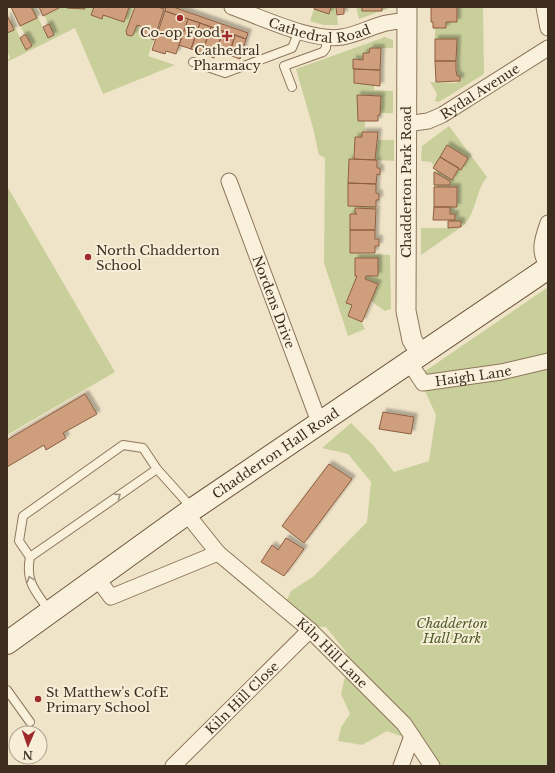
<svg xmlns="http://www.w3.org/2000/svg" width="555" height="773" font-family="'Libre Baskerville',serif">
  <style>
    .green { fill: #c9cf9b }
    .building { fill: #cf9f7d; stroke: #8d5f41; filter: url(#shadow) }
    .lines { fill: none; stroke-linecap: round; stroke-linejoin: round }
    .service-casing { stroke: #8d765c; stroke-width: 10 }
    .minor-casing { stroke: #8d765c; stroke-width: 17 }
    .tertiary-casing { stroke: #8d765c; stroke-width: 21 }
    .secondary-casing { stroke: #6f573f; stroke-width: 24 }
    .service { stroke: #faf1dc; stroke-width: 8 }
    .minor { stroke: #faf1dc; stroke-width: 15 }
    .tertiary { stroke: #faf1dc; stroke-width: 19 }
    .secondary { stroke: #faf1dc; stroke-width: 22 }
    .oneway { stroke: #9c907e }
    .poi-dot { fill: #9e2a2b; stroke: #f7eed8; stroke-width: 1.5 }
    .labels { text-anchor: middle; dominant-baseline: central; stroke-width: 4; stroke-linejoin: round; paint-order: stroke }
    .street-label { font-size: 13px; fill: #3d2e20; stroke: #f7eed8 }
    .poi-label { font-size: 13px; fill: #3d2e20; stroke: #f7eed8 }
    .park-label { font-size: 13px; font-style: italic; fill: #4d5a26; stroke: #f7eed8 }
  </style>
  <defs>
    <filter id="shadow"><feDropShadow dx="3.5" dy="-3.5" stdDeviation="1" flood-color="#0004"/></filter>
  </defs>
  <rect width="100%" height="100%" fill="#f0e4c8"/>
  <path class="green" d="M31,7H33L48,38L54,35L44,15L59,7L85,9V7H94L92,15L102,19L103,15L131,8L134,9L126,31L127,35L131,36L133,35L137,25L146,28L143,35L154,40L148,56L175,65L103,94L75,28L7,62L10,57L7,52V33L14,29L7,12L26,49L32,46L20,26L37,18Z
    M331,7H336L338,25H324L310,21L314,9L329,14Z
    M356,7H392L359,19Z
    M457,7H483L484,74L439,102L435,101L437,94L430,82L456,83L460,81V76H457V39H435V29L433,28H446V22Z
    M385,37L393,40V48H370L369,53H363V60L354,59V83L374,85V90L393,91V113H380V96L357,95L358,120L365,121V132H362V137H355L354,159H349L348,206L376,207V209L355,208V212L357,214H350V253L390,255L391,309L385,311L371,301L378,284L365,279L366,276H377L378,258H355V276H357L346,303L352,305L365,329L348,336L324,263L325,158L319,155L313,128L296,69Z
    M449,126L487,177C475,191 476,217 461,227V221H448V220H455L450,214V207L457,187H434V185L450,184V181L434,172L436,170L452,179L459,168L462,169L468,158L447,146L434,166L431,162L421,161L422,146Z
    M378,140H394V161L375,160Z
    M7,186L115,372L7,435Z
    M421,228H460L421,255Z
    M548,287V766H430L414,741L387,731L362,745L338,741L341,727L350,714L341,694L349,659L346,652L326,627L294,626L280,615L291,591L314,576L367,522L371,482L348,454L322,448L351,423L373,445L394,472L429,461L436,415L418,376Z"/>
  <path class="building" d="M11,7H31L37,18L20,26Z
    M39,7H59V8L43,16Z
    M67,7H85V9L67,8Z
    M94,7H129L124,22L103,15L102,19L91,15Z
    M135,7H158L164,9L154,40L143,35L146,28L137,25L133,35L131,36L127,35L126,31Z
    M166,7H173L248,33L246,39L165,11Z
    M315,7H331L329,14L314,9Z
    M336,7H344V14L337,15Z
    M362,7H382V11H362Z
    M431,7H457V22H446V28H433V22H431Z
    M165,11L188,19L176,54L166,51L165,54L152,50Z
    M7,15L14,30L7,33Z
    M188,19L200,23L191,49L179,45Z
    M200,23L211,27L202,53L191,49Z
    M49,24L54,35L48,38L43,27Z
    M211,27L223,31L214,58L202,53Z
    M223,31L235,35L229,55L216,51Z
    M24,35H26L32,46L26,50L20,38Z
    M235,35L246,39L240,59L229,55Z
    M435,39H457L456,61H435Z
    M370,48H381L380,70L353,69V59L363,60V53H369Z
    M435,61H456V70L457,76H460V81L436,82Z
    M354,69L380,70V86L354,83Z
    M357,95L381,96L380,115H378V121H358Z
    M362,132H378L375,160L354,159L355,137H362Z
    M447,145L468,158L461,170L440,157Z
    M440,157L459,168L452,180L433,168Z
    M349,159L377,160V168H380V175L377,174L376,184L348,183Z
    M434,172L450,181V185H434Z
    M348,183L376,184V193L379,194V200H376V207L348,206Z
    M434,187H457V207H434Z
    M434,207H450V214H455V220H433Z
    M355,208L376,209L375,230H350V214H357L355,212Z
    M448,221H461V227L448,228Z
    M350,230H375V239H379V246H375V253H350Z
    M355,258H378V276H366L365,279L378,284L362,322L348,316L352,305L346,303L357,276H355Z
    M85,394L97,414L63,433L66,438L46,450L44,445L7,467V440Z
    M383,412L414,417L411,434L379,429Z
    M329,464L352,479L304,543L282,526Z
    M286,538L304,549L284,576L261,562L272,545L278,550Z"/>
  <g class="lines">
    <defs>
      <path id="service" d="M193,62L225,73L292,48L299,31
        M292,87L284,66L323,52L326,48V38
        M30,557L19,541L23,516L123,445L143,448L157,469
        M50,612C36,591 25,583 30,557L157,469L192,508
        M7,690L30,722"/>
      <g id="minor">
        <path id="s1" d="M232,7C261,17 312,42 342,37C366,33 379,20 407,21"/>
        <path d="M544,7L548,28"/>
        <path id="s2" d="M406,124L428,121L442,115L548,48"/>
        <path id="s3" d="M229,181L319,422"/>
        <path d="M548,223C542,240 538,251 548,267"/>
        <path id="s4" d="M409,362L423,383L501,372L548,361"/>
        <path id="s5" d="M186,513L218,553L310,630L404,724L432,766"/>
        <path d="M97,578L111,597L218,553"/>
        <path id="s6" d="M173,766L310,630"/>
        <path d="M401,766L412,736"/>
      </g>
      <path id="tertiary" d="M407,7L406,311L412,340L421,354"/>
      <g id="secondary">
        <path id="s7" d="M7,643L190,511L548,268"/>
      </g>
    </defs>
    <use href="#service" class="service-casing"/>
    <use href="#minor" class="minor-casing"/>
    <use href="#tertiary" class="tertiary-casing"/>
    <use href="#secondary" class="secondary-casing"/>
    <use href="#service" class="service"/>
    <use href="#minor" class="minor"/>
    <use href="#tertiary" class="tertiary"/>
    <use href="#secondary" class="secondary"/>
  </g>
  <defs><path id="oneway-chevron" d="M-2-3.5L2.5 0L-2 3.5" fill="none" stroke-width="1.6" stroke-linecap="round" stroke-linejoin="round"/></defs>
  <g class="oneway">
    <use href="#oneway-chevron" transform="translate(118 496) rotate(-35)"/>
    <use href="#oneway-chevron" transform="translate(30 579) rotate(-110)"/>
  </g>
  <g class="poi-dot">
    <circle cx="180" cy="18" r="4"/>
    <path d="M225 30h4v4h4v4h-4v4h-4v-4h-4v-4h4z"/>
    <circle cx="88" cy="257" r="4"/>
    <circle cx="38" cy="699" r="4"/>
  </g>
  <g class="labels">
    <g class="street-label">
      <text stroke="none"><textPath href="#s1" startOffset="92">Cathedral Road</textPath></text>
      <text stroke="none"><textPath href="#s2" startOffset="82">Rydal Avenue</textPath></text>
      <text transform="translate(406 182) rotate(-90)">Chadderton Park Road</text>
      <text stroke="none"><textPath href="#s3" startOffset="129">Nordens Drive</textPath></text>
      <text stroke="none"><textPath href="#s4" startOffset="76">Haigh Lane</textPath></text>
      <text stroke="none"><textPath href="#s7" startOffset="329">Chadderton Hall Road</textPath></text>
      <text stroke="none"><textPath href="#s5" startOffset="203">Kiln Hill Lane</textPath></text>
      <text stroke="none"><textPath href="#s6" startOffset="97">Kiln Hill Close</textPath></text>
    </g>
    <g class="poi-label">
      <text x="180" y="32">Co-op Food</text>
      <text x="227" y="50">Cathedral<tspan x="227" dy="15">Pharmacy</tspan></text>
      <text x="96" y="250" text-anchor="start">North Chadderton<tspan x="96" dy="15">School</tspan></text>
      <text x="46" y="692" text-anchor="start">St Matthew's CofE<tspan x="46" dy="15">Primary School</tspan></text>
    </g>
    <g class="park-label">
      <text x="452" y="623">Chadderton<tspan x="452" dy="15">Hall Park</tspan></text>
    </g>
  </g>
  <rect width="555" height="773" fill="none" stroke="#3d2e20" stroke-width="16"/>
  <g transform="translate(28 745) rotate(182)"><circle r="19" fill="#f7eed8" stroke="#ada18e"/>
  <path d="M0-3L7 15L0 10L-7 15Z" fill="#9e2a2b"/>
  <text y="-6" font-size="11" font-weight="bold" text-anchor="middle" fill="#3d2e20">N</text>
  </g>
</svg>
